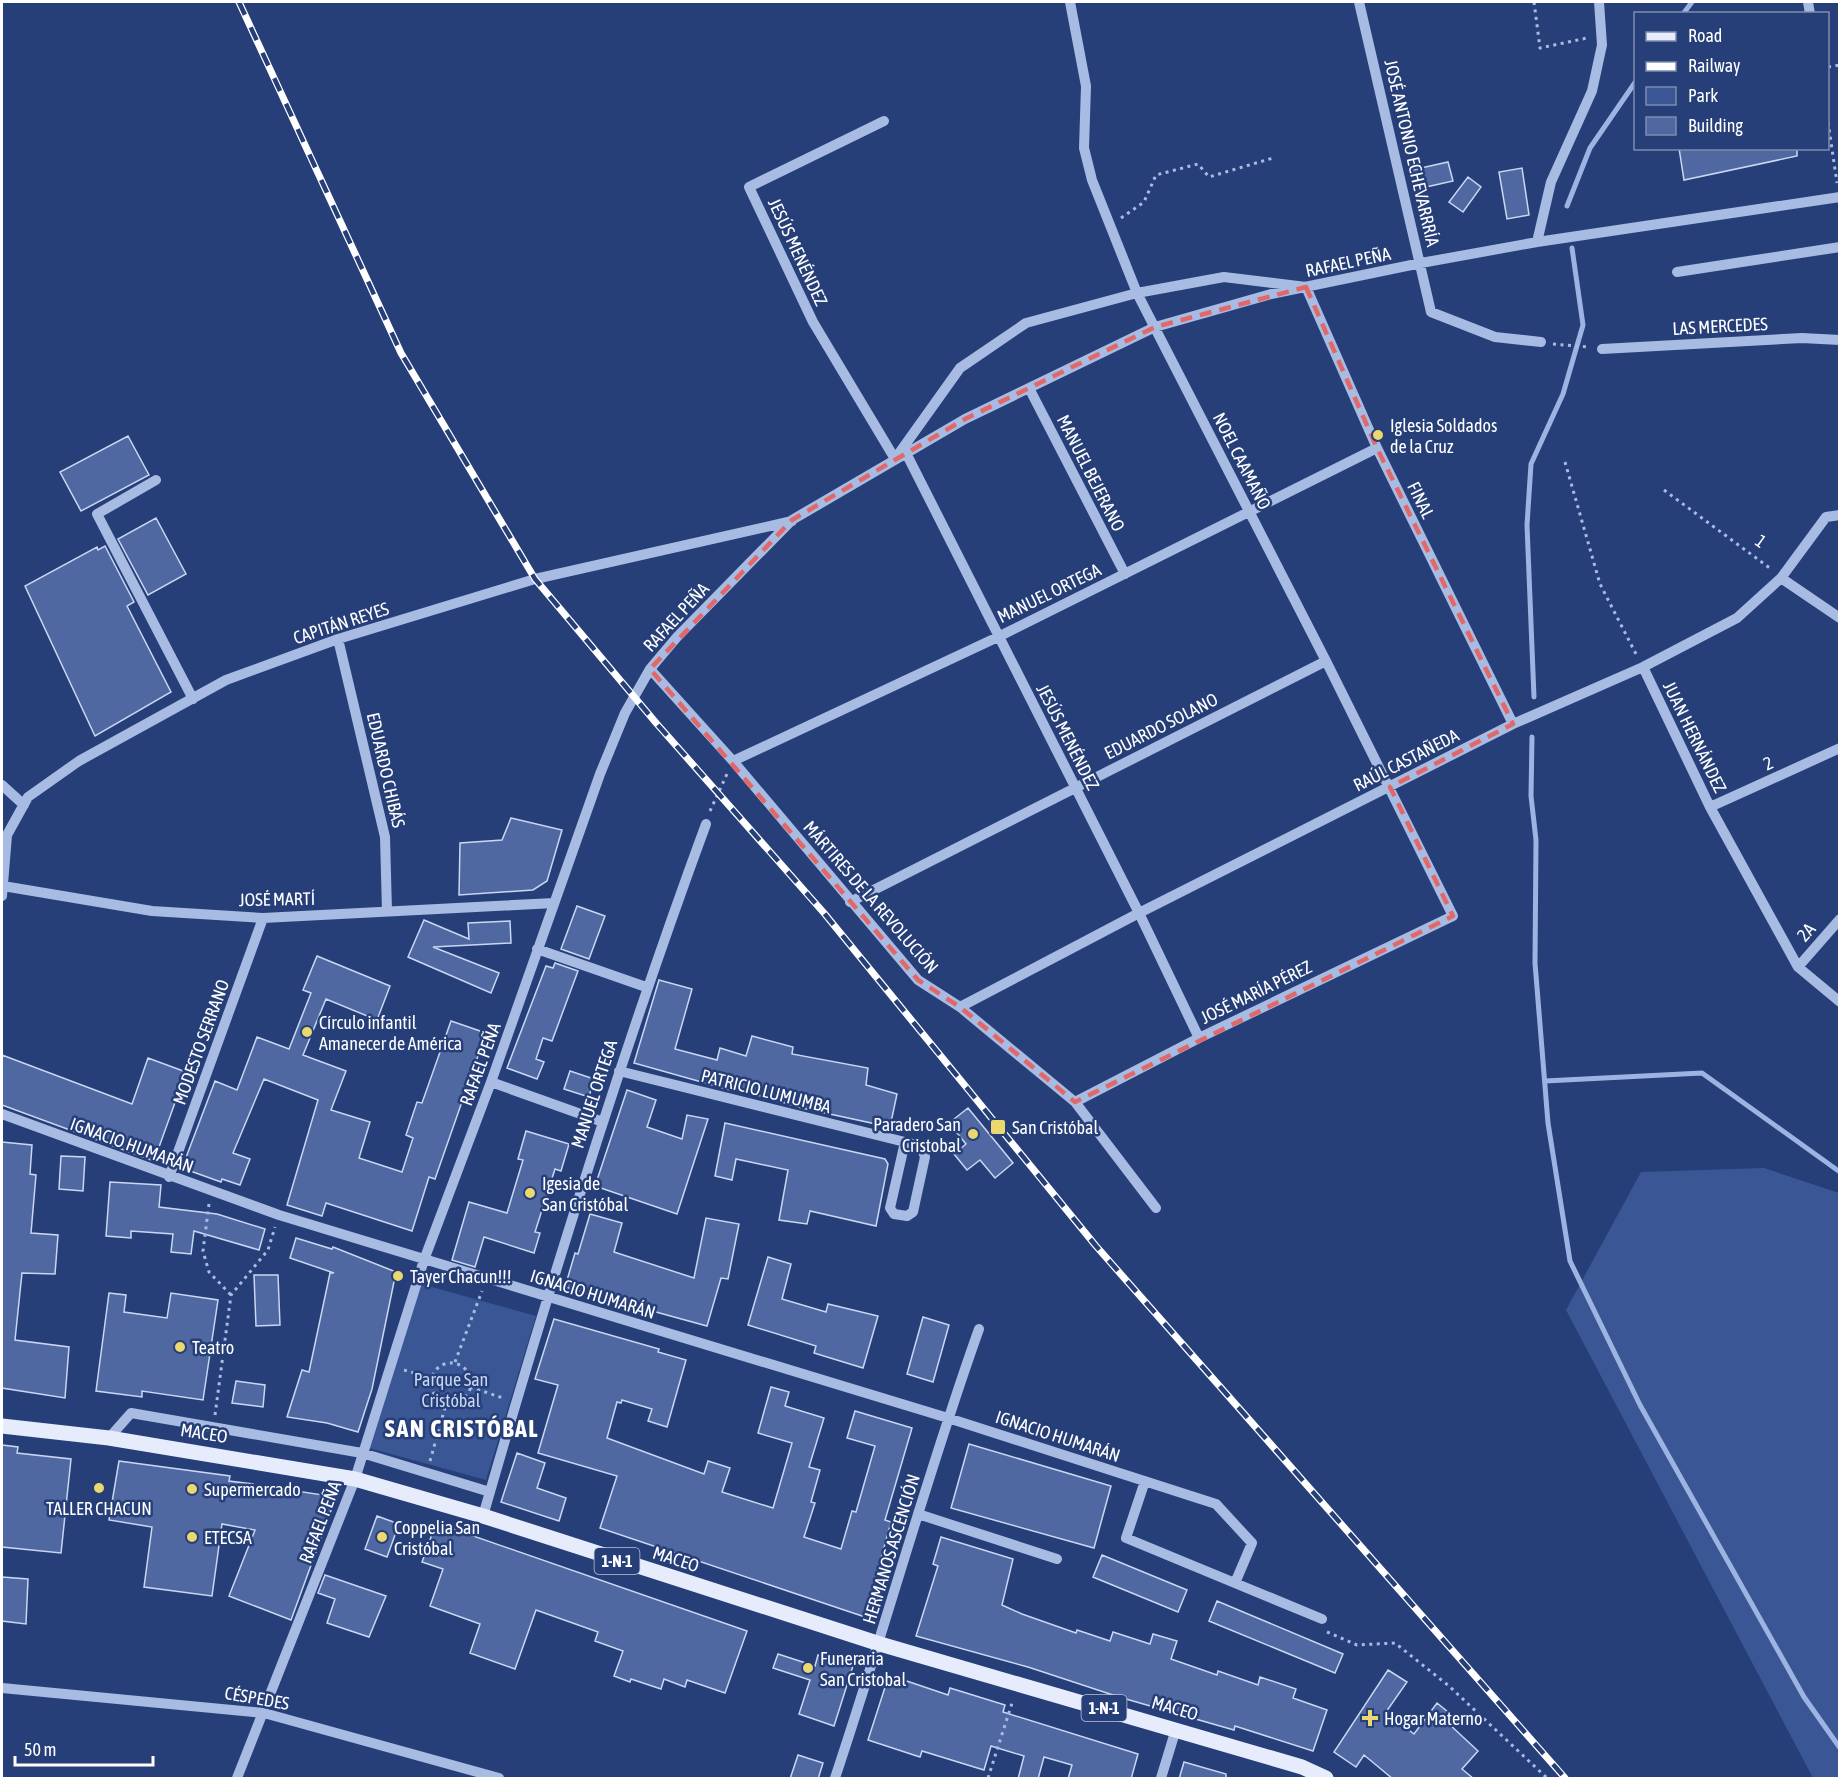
<svg xmlns="http://www.w3.org/2000/svg" width="1841" height="1780" font-family="'Asap Condensed',sans-serif">
  <style>
    .green { fill: #3a5695 }
    .lines { fill: none; stroke-linecap: round; stroke-linejoin: round }
    .stream { stroke: #9db4e3; stroke-width: 5 }
    .building { fill: #4f68a1; stroke: #cad7f2; stroke-width: 1.5 }
    .path { stroke: #a8bbe3; stroke-width: 3; stroke-dasharray: 3 4.5; stroke-linecap: butt }
    .minor { stroke: #a8bbe3; stroke-width: 10 }
    .major { stroke: #e7ecfc; stroke-width: 15 }
    .rail-casing { stroke: #fff; stroke-width: 7 }
    .rail { stroke: #263f78; stroke-width: 4.5; stroke-dasharray: 14; stroke-linecap: butt }
    .marked { fill: none; stroke: #e26868; stroke-width: 4.5; stroke-dasharray: 12 8; stroke-linejoin: round }
    .poi-dot { fill: #ebd86e; stroke: #263f78; stroke-width: 2 }
    .labels { text-anchor: middle; dominant-baseline: central; stroke-width: 5; stroke-linejoin: round; paint-order: stroke }
    .shield { fill: #263f78; stroke: #bec5d6; stroke-width: 1.5 }
    .shield-label { font-size: 16px; font-weight: bold; fill: #fff }
    .street-label { font-size: 18px; fill: #fff; stroke: #263f78 }
    .poi-label { font-size: 18px; fill: #fff; stroke: #263f78; text-anchor: start }
    .park-label { font-size: 18px; fill: #cad7f2; stroke: #263f78 }
    .district-label { font-size: 24px; font-weight: bold; letter-spacing: 1.5px; fill: #fff; stroke: #263f78 }
  </style>
  <rect width="100%" height="100%" fill="#263f78"/>
  <path class="green" d="M1764,1168L1839,1193V1778H1813L1566,1310L1641,1172Z
    M421,1284L536,1316L486,1480L369,1448Z"/>
  <g class="lines">
    <path class="stream" d="M1683,14L1692,2
      M1567,206L1590,148L1636,81
      M1534,697L1527,525L1531,464L1563,394L1583,325L1572,248
      M1532,737L1531,796L1536,840L1535,963L1548,1123L1570,1261L1640,1405L1804,1697L1840,1748
      M1545,1081L1702,1073L1840,1172"/>
  </g>
  <path class="building" d="M1679,148H1797V156L1684,180Z
    M1448,162L1453,181L1417,189L1412,170Z
    M1522,168L1529,215L1507,219L1499,172Z
    M1468,177L1481,187L1463,212L1449,202Z
    M128,436L149,475L81,511L60,472Z
    M156,518L186,574L148,595L118,539Z
    M105,546L134,602L127,606L171,692L95,736L25,586L97,547L98,550Z
    M511,818L562,830L547,881L533,890L459,895L460,843L502,840Z
    M577,906L605,916L589,959L561,949Z
    M424,920L469,939L468,923L510,921L511,943L433,947L499,973L491,993L408,957Z
    M317,956L390,986L377,1020L326,999L303,1055L346,1071L331,1110L370,1122L359,1158L402,1172L413,1138L406,1135L417,1102L422,1103L451,1021L486,1033L435,1179L429,1177L412,1231L326,1203L322,1216L287,1205L318,1100L264,1079L233,1153L250,1159L240,1185L222,1179L221,1182L182,1168L215,1081L237,1090L257,1037L289,1049L311,993L303,990Z
    M555,963L578,971L552,1041L543,1038L536,1059L544,1062L537,1079L507,1068L546,966L553,968Z
    M659,980L692,989L675,1049L717,1060L720,1048L746,1056L752,1036L793,1047L792,1054L868,1068L866,1085L897,1094L890,1127L802,1108L730,1087V1090L634,1063Z
    M2,1055L132,1104L148,1058L186,1072L154,1161L2,1105Z
    M570,1071L594,1079L589,1097L564,1089Z
    M627,1090L656,1100L647,1127L682,1139L687,1115L708,1119L677,1214L595,1186Z
    M968,1108L1013,1163L995,1178L980,1160L967,1170L954,1154L966,1144L949,1123Z
    M725,1123L885,1159L888,1164L876,1226L810,1211L807,1224L779,1220L788,1170L736,1159L732,1180L715,1176Z
    M526,1131L569,1144L561,1171L555,1169L535,1232L540,1233L534,1253L484,1237L475,1267L452,1260L469,1202L507,1213L523,1160L518,1159Z
    M2,1142L32,1145L30,1174L36,1175L31,1233L58,1235L55,1274L22,1273L15,1340L69,1347L65,1398L2,1388Z
    M61,1156L85,1157L83,1191L59,1189Z
    M110,1182L161,1185L159,1207L217,1214L265,1229L259,1250L194,1231L191,1254L171,1252L173,1234L131,1231V1238L106,1236Z
    M590,1214L622,1223L614,1252L694,1278L706,1218L739,1224L728,1279L721,1278L707,1326L565,1287L575,1253L578,1254Z
    M296,1238L332,1249L333,1247L396,1272L372,1389L358,1432L327,1423L287,1417L302,1370L309,1372L330,1273H334L290,1258Z
    M768,1257L791,1264L782,1299L826,1312L828,1304L878,1316L863,1368L814,1353L816,1346L748,1325Z
    M254,1275H278L280,1325L256,1326Z
    M109,1293L126,1295L124,1312L167,1318L171,1293L218,1300L203,1400L142,1391V1397L96,1391Z
    M923,1317L949,1325L933,1382L907,1374Z
    M554,1319L659,1349L658,1352L686,1360L667,1427L648,1421L652,1409L622,1400L621,1403L617,1402L607,1438L704,1474L708,1461L730,1468L722,1492L773,1508L792,1443L758,1433L771,1387L789,1392L785,1406L824,1418L809,1467L820,1470L811,1502L815,1503L804,1537L841,1549L852,1511L856,1512L875,1446L847,1438L855,1411L912,1428L885,1520L891,1522L880,1562L883,1563L865,1617L600,1528L617,1476L538,1453L558,1385L535,1379Z
    M236,1381L265,1385L263,1407L232,1403Z
    M969,1444L1111,1486L1094,1548L951,1508Z
    M2,1445L18,1447L17,1453L71,1459L61,1553L2,1547Z
    M517,1453L545,1463L537,1488L566,1498L559,1521L501,1502Z
    M119,1461L230,1476L229,1481L253,1484L251,1495L260,1497L264,1486L336,1497L291,1620L229,1596L255,1530L222,1524L212,1596L144,1587L152,1527L109,1520Z
    M377,1516L399,1524L387,1557L365,1549Z
    M436,1523L747,1631L725,1693L687,1680L685,1687L664,1679L661,1689L631,1679L630,1682L614,1676L623,1651L595,1641L598,1632L536,1610L515,1669L470,1653L480,1624L430,1606L443,1569L422,1562Z
    M941,1537L1013,1559L1002,1605L1022,1614L1076,1633L1077,1630L1110,1641L1113,1632L1150,1644L1153,1634L1177,1641L1171,1659L1217,1675L1218,1671L1258,1685L1260,1677L1296,1689L1293,1698L1327,1710L1313,1751L1235,1726L1234,1730L1119,1697L1028,1667L916,1636L938,1566L933,1564Z
    M1102,1555L1187,1590L1178,1612L1093,1577Z
    M325,1575L386,1596L369,1637L327,1623L335,1599L318,1593Z
    M2,1577L28,1579L26,1624L2,1621Z
    M1217,1601L1343,1654L1335,1673L1209,1621Z
    M778,1654L815,1666L818,1655L853,1666L834,1726L799,1714L810,1680L773,1668Z
    M1388,1670L1407,1682L1386,1712L1414,1734L1437,1703L1454,1717L1449,1724L1478,1751L1462,1769L1474,1779H1393L1364,1755L1356,1767L1334,1752Z
    M889,1675L948,1695L950,1688L1005,1705L1003,1712L1138,1754L1131,1779H1068L1072,1765L1044,1757L1038,1779H1018L1024,1756L991,1746L984,1770L922,1751L920,1757L868,1740Z
    M798,1755L823,1763L818,1779H790Z
    M1184,1762L1226,1774V1779H1179Z"/>
  <g class="lines">
    <path class="path" d="M1534,2L1540,48L1587,38
      M1828,67L1840,65
      M1828,122L1837,183
      M1121,218L1144,202L1156,175L1198,164L1209,177L1273,158
      M1553,344L1588,347
      M1565,462L1600,584L1636,654
      M1664,490L1771,569
      M710,811L727,774
      M209,1204L203,1251L209,1272L231,1295
      M455,1362L482,1291
      M431 1383a20 20 0 1 1 40 0a20 20 0 1 1-40 0Z
      M404,1370L431,1378
      M470,1387L503,1398
      M215,1415L231,1295L268,1250L275,1227
      M430,1461L446,1404
      M1327,1632L1357,1645L1395,1643L1449,1686L1547,1778
      M988,1778L1013,1700"/>
    <path class="minor" d="M1070,2L1086,86L1084,148L1092,180L1137,293L1326,661L1453,916L1199,1038L1075,1102
      M1359,2L1431,312L1495,337L1541,342
      M1808,2L1810,14
      M884,121L749,187L813,322L895,459L960,368L1026,323L1137,293L1224,277L1306,287L1377,448L1513,724
      M1537,242L1551,182L1592,91L1602,45L1599,2
      M1677,272L1840,247
      M1602,349L1802,338L1840,340
      M1029,388L1125,574
      M906,453L1139,913L1199,1038
      M156,480L97,514L193,699
      M1781,578L1840,618
      M338,639L385,837L387,911
      M1643,667L1710,807L1798,967L1840,1002
      M650,669L733,761L918,980L960,1007L1075,1102L1156,1208
      M733,761L998,637L1377,448
      M2,785L24,805
      M1710,807L1840,748
      M3,886L152,911L263,918L554,903
      M2,896L7,835L28,797L79,761L226,680L338,639L535,579L792,521
      M850,902L1326,661
      M537,949L646,987
      M1798,967L1840,919
      M960,1007L1139,913L1513,724L1643,667L1737,618L1781,578L1826,517L1840,515
      M619,1071L921,1146L925,1157L913,1212L907,1216L894,1214L890,1208L905,1142
      M491,1082L603,1122
      M2,1114L279,1215L948,1418L1216,1504L1252,1543L1235,1583
      M169,1177L263,918
      M109,1438L131,1413L362,1453L490,1492
      M1145,1481L1126,1538L1322,1619
      M918,1514L1057,1559
      M483,1516C550,1283 622,1052 706,824
      M2,1688L264,1713L499,1778
      M237,1778L355,1479L424,1260L491,1082L600,774L625,713L650,669L677,637L792,520L965,419L1155,327L1271,294L1421,263L1537,242L1840,197
      M835,1778C885,1629 926,1477 979,1329
      M1161,1778L1176,1729"/>
    <path class="major" d="M2,1426L109,1438L355,1479L483,1516L880,1644L1302,1767L1326,1778"/>
    <defs>
      <path id="rail" d="M239,2L401,353L535,579L657,724L824,913L1096,1246L1565,1778"/>
    </defs>
    <use href="#rail" class="rail-casing"/>
    <use href="#rail" class="rail"/>
  </g>
  <path class="marked" d="M1306,287L1377,448L1513,724L1390,787L1453,916L1075,1102L960,1007L918,980L650,669L792,520L965,419L1155,327Z"/>
  <g class="poi-dot">
    <circle cx="1378" cy="435" r="6"/>
    <circle cx="307" cy="1032" r="6"/>
    <rect x="990" y="1119" width="16" height="16" rx="3"/>
    <circle cx="973" cy="1134" r="6"/>
    <circle cx="530" cy="1193" r="6"/>
    <circle cx="398" cy="1276" r="6"/>
    <circle cx="180" cy="1347" r="6"/>
    <circle cx="99" cy="1488" r="6"/>
    <circle cx="192" cy="1489" r="6"/>
    <circle cx="192" cy="1537" r="6"/>
    <circle cx="382" cy="1537" r="6"/>
    <circle cx="808" cy="1668" r="6"/>
    <path d="M1367 1709h6v6h6v6h-6v6h-6v-6h-6v-6h6z"/>
  </g>
  <g class="labels">
    <g class="shield">
      <rect x="594.5" y="1548" width="45" height="26" rx="4.5"/>
      <rect x="1081.5" y="1695" width="45" height="26" rx="4.5"/>
    </g>
    <g class="shield-label">
      <text x="617" y="1561">1-N-1</text>
      <text x="1104" y="1708">1-N-1</text>
    </g>
    <g class="street-label">
      <text transform="translate(1412 153) rotate(77)">JOSÉ ANTONIO ECHEVARRRÍA</text>
      <text transform="translate(798 252) rotate(65)">JESÚS MENÉNDEZ</text>
      <text transform="translate(1348 262) rotate(-12)">RAFAEL PEÑA</text>
      <text transform="translate(1720 326) rotate(-3)">LAS MERCEDES</text>
      <text transform="translate(1242 461) rotate(63)">NOEL CAAMAÑO</text>
      <text transform="translate(1091 473) rotate(63)">MANUEL BEJERANO</text>
      <text transform="translate(1421 500) rotate(64)">FINAL</text>
      <text transform="translate(1761 541) rotate(36)">1</text>
      <text transform="translate(1049 593) rotate(-26)">MANUEL ORTEGA</text>
      <text transform="translate(676 617) rotate(-47)">RAFAEL PEÑA</text>
      <text transform="translate(341 623) rotate(-18)">CAPITÁN REYES</text>
      <text transform="translate(1161 726) rotate(-27)">EDUARDO SOLANO</text>
      <text transform="translate(1068 737) rotate(63)">JESÚS MENÉNDEZ</text>
      <text transform="translate(1695 737) rotate(64)">JUAN HERNÁNDEZ</text>
      <text transform="translate(1406 760) rotate(-27)">RAÚL CASTAÑEDA</text>
      <text transform="translate(1768 763) rotate(-25)">2</text>
      <text transform="translate(386 770) rotate(77)">EDUARDO CHIBÁS</text>
      <text transform="translate(871 897) rotate(49)">MÁRTIRES DE LA REVOLUCIÓN</text>
      <text transform="translate(277 899) rotate(-1)">JOSÉ MARTÍ</text>
      <text transform="translate(1806 932) rotate(-49)">2A</text>
      <text transform="translate(1256 992) rotate(-26)">JOSÉ MARÍA PÉREZ</text>
      <text transform="translate(201 1042) rotate(-70)">MODESTO SERRANO</text>
      <text transform="translate(480 1064) rotate(-70)">RAFAEL PEÑA</text>
      <text transform="translate(766 1091) rotate(14)">PATRICIO LUMUMBA</text>
      <text transform="translate(594 1094) rotate(-72)">MANUEL ORTEGA</text>
      <text transform="translate(132 1145) rotate(20)">IGNACIO HUMARÁN</text>
      <text transform="translate(593 1294) rotate(17)">IGNACIO HUMARÁN</text>
      <text transform="translate(204 1433) rotate(9)">MACEO</text>
      <text transform="translate(1058 1436) rotate(18)">IGNACIO HUMARÁN</text>
      <text transform="translate(320 1522) rotate(-69)">RAFAEL PEÑA</text>
      <text transform="translate(891 1549) rotate(-73)">HERMANOS ASCENCIÓN</text>
      <text transform="translate(676 1559) rotate(18)">MACEO</text>
      <text transform="translate(257 1698) rotate(10)">CÉSPEDES</text>
      <text transform="translate(1175 1708) rotate(16)">MACEO</text>
    </g>
    <g class="poi-label">
      <text x="1390" y="425">Iglesia Soldados<tspan x="1390" dy="21">de la Cruz</tspan></text>
      <text x="319" y="1022">Círculo infantil<tspan x="319" dy="21">Amanecer de América</tspan></text>
      <text x="961" y="1124" text-anchor="end">Paradero San<tspan x="961" dy="21">Cristobal</tspan></text>
      <text x="1012" y="1127">San Cristóbal</text>
      <text x="542" y="1183">Igesia de<tspan x="542" dy="21">San Cristóbal</tspan></text>
      <text x="410" y="1276">Tayer Chacun!!!</text>
      <text x="192" y="1347">Teatro</text>
      <text x="204" y="1489">Supermercado</text>
      <text x="99" y="1508" text-anchor="middle">TALLER CHACUN</text>
      <text x="394" y="1527">Coppelia San<tspan x="394" dy="21">Cristóbal</tspan></text>
      <text x="204" y="1537">ETECSA</text>
      <text x="820" y="1658">Funeraria<tspan x="820" dy="21">San Cristobal</tspan></text>
      <text x="1384" y="1718">Hogar Materno</text>
    </g>
    <g class="park-label">
      <text x="451" y="1379">Parque San<tspan x="451" dy="21">Cristóbal</tspan></text>
    </g>
    <g class="district-label">
      <text x="462" y="1428">SAN CRISTÓBAL</text>
    </g>
  </g>
  <rect width="1841" height="1780" fill="none" stroke="#ffffff" stroke-width="6"/>
  <rect x="1634" y="12" width="195" height="138" fill="#263f78" stroke="#7d8cae" stroke-width="1.5"/>
  <rect x="1646" y="32" width="30" height="9" fill="#e7ecfc" stroke="#7d8cae" stroke-width="1.5"/>
  <text x="1688" y="42" font-size="18" fill="#ffffff">Road</text>
  <rect x="1646" y="62" width="30" height="9" fill="#ffffff" stroke="#7d8cae" stroke-width="1.5"/>
  <text x="1688" y="72" font-size="18" fill="#ffffff">Railway</text>
  <rect x="1646" y="87" width="30" height="18" fill="#3a5695" stroke="#7d8cae" stroke-width="1.5"/>
  <text x="1688" y="102" font-size="18" fill="#ffffff">Park</text>
  <rect x="1646" y="117" width="30" height="18" fill="#4f68a1" stroke="#7d8cae" stroke-width="1.5"/>
  <text x="1688" y="132" font-size="18" fill="#ffffff">Building</text>
  <path d="M15 1756v9h138v-9" fill="none" stroke="#ffffff" stroke-width="3"/>
  <text x="24" y="1756" font-size="18" fill="#ffffff" stroke="#263f78" stroke-width="4.5" paint-order="stroke">50 m</text>
</svg>
